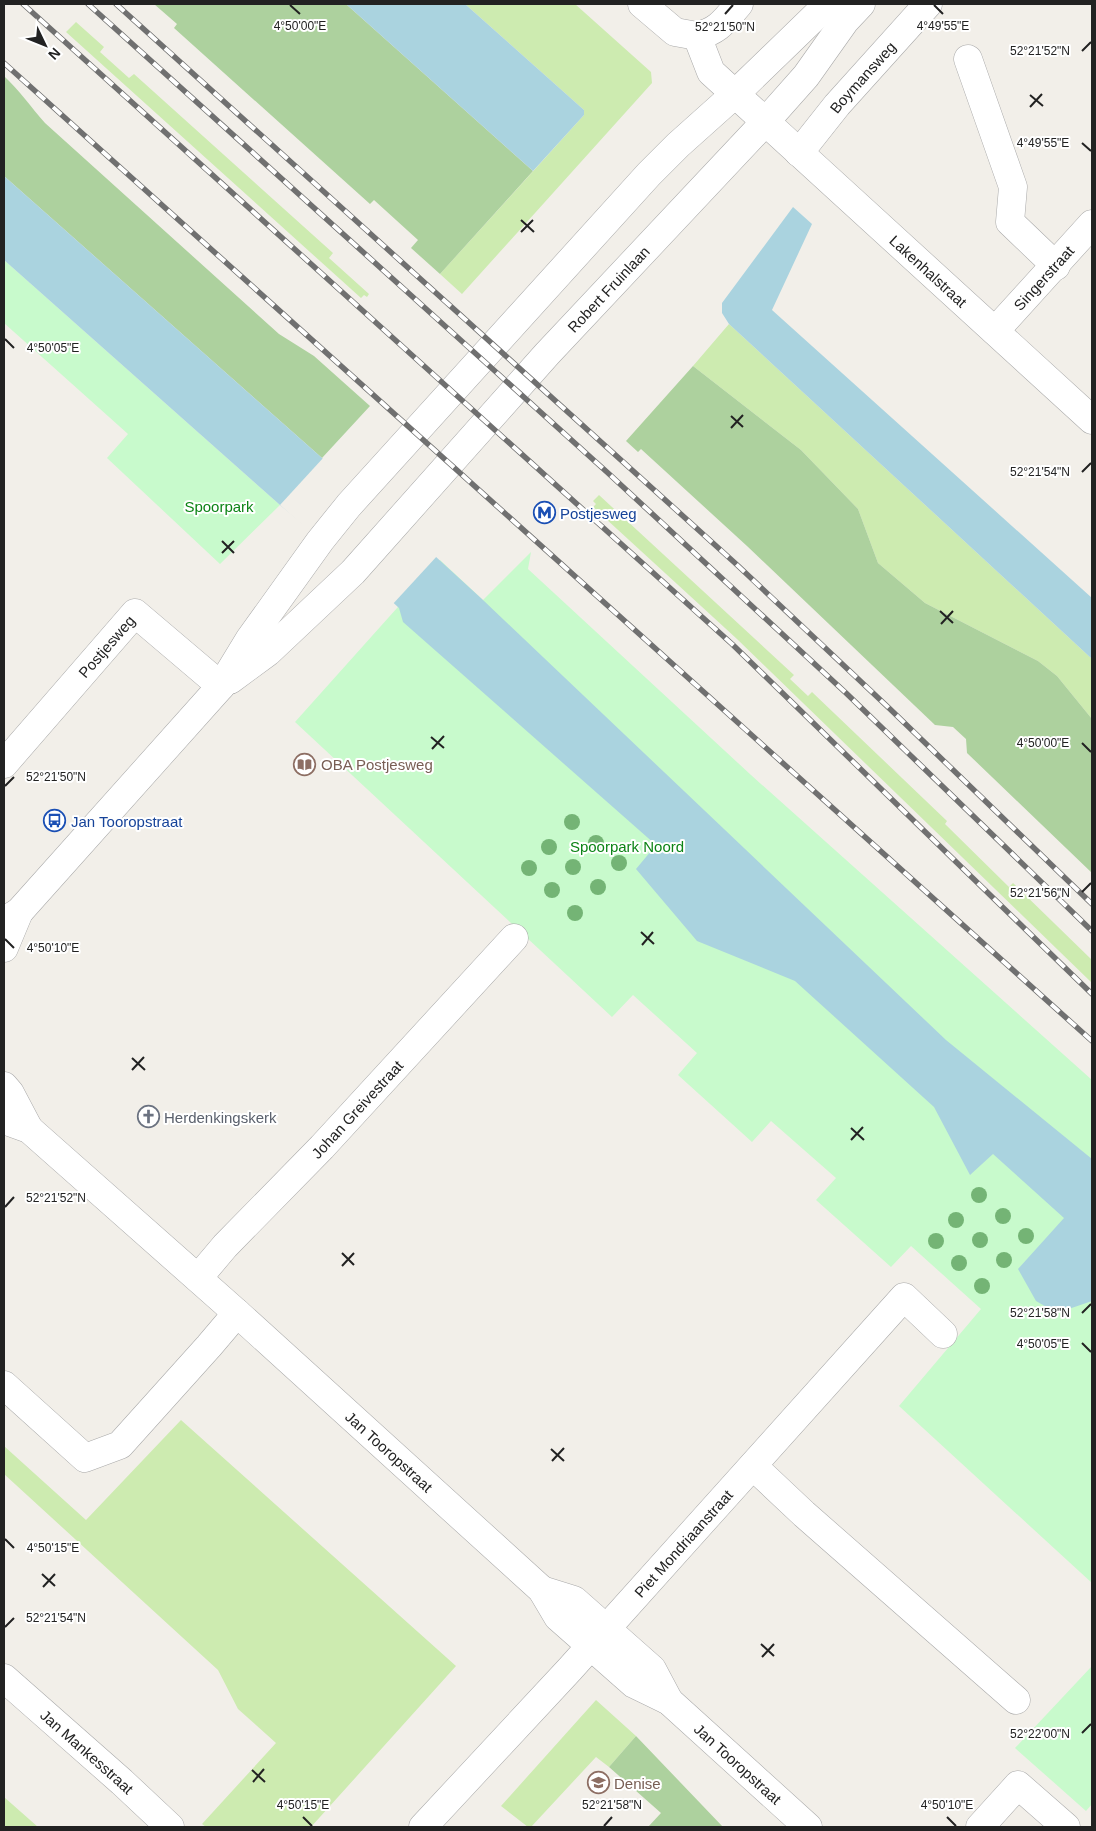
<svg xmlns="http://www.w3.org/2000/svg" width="1096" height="1831" font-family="Helvetica,sans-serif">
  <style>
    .grass { fill: #cdebb0 }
    .forest { fill: #add19e }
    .park { fill: #c8facc }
    .water { fill: #aad3df }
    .pier { fill: #f2efe9 }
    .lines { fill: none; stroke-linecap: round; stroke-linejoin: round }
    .minor-casing { stroke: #a9a9a9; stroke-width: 29 }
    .minor { stroke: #fff; stroke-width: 28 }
    .rail-casing { stroke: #707070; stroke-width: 5.5 }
    .rail { stroke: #fff; stroke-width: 4; stroke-dasharray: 11; stroke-linecap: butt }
    .tree { fill: #74b475 }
    .ticks { fill: none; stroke: #222; stroke-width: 2 }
    .labels { text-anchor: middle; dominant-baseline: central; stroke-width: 4; stroke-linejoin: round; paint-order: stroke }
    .street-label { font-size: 15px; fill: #222; stroke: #fff }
    .park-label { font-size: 15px; fill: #0c8416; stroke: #fff }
    .transit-label { font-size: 15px; fill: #164399; stroke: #fff; text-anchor: start }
    .education-label { font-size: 15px; fill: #785e54; stroke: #fff; text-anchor: start }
    .worship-label { font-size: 15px; fill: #5b616d; stroke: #fff; text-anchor: start }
    .ticks-label { font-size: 12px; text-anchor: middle; fill: #222; stroke: #fff; stroke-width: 4; stroke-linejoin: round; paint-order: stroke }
  </style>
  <rect width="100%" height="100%" fill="#f2efe9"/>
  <path class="grass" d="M465,4H575L651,72L652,83L462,294L440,274L584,115V110Z
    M76,22L104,47L100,52L129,78L134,74L333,253L329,258L369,294L367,297L364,295L361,298L66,32Z
    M729,324L1092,659V719L1057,676L1038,661L925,603L878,563L858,509L801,450L693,366Z
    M599,495L794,675L790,679L808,696L812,692L947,821L945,824L1009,887L1013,883L1092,960V983L737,639L593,507L596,504L593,501Z
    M181,1420L456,1666L311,1827H206L202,1824L276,1743L238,1709L218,1670L4,1474V1446L86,1520Z
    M596,1700L636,1736L609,1767L596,1757L531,1827H528L501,1806Z
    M4,1797L38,1827H4Z"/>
  <path class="forest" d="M154,4H346L533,171L440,274L411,248L418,240L374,200L370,204L174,28L177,24Z
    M4,76C19,90 31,107 45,123L279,334L314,356L370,406L322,458L4,176Z
    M693,366L801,450L858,509L878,563L925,603L1038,661L1057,676L1092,719V873L967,753L966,739L953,727L935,725L747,546L641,449L638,452L626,441Z
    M636,1736L723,1827H648L661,1813L609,1767Z"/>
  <path class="park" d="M4,260L280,505L220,564L107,458L128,434L4,323Z
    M531,552L528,569L751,775L1092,1080V1583L899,1406L981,1309L911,1246L891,1267L816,1200L836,1178L771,1121L752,1142L678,1075L697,1053L633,995L612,1017L295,722L440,560L483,600Z
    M1092,1666V1804L1086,1811L1015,1748Z"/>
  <path class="water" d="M346,4H465L584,110V115L533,171Z
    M4,176L322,458L399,523L483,600L946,1040L1092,1159V1301L1057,1313L1036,1301L1018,1269L1064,1218L993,1154L970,1175L934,1107L795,981L697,941L636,869L656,845L403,622L399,608L357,569L280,505L4,260Z
    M793,207L812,224L772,310L1092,598V659L729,324L722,313V303Z"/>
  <path class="pier" d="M324,457L400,521L438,555L392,605L280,505Z"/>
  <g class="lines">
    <defs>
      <g id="minor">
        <path id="s1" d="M642,4L675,32L697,36L711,72L1092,420"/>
        <path d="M697,36C719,31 725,20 739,4"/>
        <path d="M968,59L1013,187L1010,222L1056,266"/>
        <path id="s2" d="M799,153L837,105L928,4"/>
        <path id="s3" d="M995,331L1092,224"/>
        <path id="s4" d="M230,680L268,652L353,572L547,354L766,121L806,76L845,21L861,4"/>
        <path id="s5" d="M4,764L135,613L221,686"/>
        <path d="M4,921L19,912L221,686L249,640L320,541L349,505L649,174L678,145L735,94L828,4"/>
        <path d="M4,948L19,912"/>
        <path d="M4,1086L10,1093L29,1129"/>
        <path id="s6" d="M4,1120L29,1129L237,1313L542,1590L558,1617L634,1684L669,1701L808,1827"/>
        <path id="s7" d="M198,1278L225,1246L322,1147L514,938"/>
        <path d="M4,1385L85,1458L120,1445L209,1346L237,1313"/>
        <path d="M753,1466L804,1514L1016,1700"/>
        <path d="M542,1590L574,1600L652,1669L669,1701"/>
        <path id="s8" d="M4,1678L122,1782L170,1827"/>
        <path id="s9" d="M423,1827L570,1669L904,1297L943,1334"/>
        <path d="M980,1827L1018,1785L1066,1827"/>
      </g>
    </defs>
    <use href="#minor" class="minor-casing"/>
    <use href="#minor" class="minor"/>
    <defs>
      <path id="rail" d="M23,4L732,644L1092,994
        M88,4L608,473L846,693L1092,931
        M116,4L735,563L890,709L1092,904
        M4,63L1092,1041"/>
    </defs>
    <use href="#rail" class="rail-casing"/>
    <use href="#rail" class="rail"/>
  </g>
  <g class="tree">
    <circle cx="572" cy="822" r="8"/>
    <circle cx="596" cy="843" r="8"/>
    <circle cx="549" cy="847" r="8"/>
    <circle cx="619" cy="863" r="8"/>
    <circle cx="573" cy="867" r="8"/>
    <circle cx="529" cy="868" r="8"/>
    <circle cx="598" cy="887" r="8"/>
    <circle cx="552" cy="890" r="8"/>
    <circle cx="575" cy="913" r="8"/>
    <circle cx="979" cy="1195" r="8"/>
    <circle cx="1003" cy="1216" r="8"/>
    <circle cx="956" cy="1220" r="8"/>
    <circle cx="1026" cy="1236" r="8"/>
    <circle cx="980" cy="1240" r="8"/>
    <circle cx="936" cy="1241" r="8"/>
    <circle cx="1004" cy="1260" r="8"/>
    <circle cx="959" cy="1263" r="8"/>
    <circle cx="982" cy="1286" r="8"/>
  </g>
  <path class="ticks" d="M290,5L300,14M934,5L943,14M725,14L733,5M1082,51L1091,42M1030,95L1043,106M1030,107L1042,94M1082,143L1091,151M521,220L534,232M521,232L533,220M5,339L14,348M731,416L743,427M731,428L743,415M1082,472L1091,463M222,541L234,553M222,553L234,541M940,611L953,623M941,624L953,611M431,737L444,748M1082,743L1091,752M432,749L444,736M5,786L14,777M1082,892L1091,883M641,932L654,944M5,939L14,948M642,945L653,932M132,1058L145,1070M132,1070L144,1057M851,1128L864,1140M851,1140L863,1127M5,1207L14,1197M342,1253L354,1265M342,1266L354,1253M1082,1313L1091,1304M1082,1343L1091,1352M551,1449L564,1461M552,1461L564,1448M5,1539L14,1548M42,1574L55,1586M43,1587L55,1574M5,1627L14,1618M761,1644L774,1656M762,1657L774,1644M1082,1733L1091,1724M252,1770L265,1782M253,1782L264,1769M303,1817L312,1826M947,1817L956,1826M604,1826L612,1817"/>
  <defs>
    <symbol id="metro-ring" viewBox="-11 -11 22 22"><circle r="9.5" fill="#fff" stroke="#1a4fb4" stroke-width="1.5"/><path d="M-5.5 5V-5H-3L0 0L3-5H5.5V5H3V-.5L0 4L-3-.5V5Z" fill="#1a4fb4"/></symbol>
    <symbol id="library-ring" viewBox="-11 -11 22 22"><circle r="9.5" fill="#fff" stroke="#8d6e63" stroke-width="1.5"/><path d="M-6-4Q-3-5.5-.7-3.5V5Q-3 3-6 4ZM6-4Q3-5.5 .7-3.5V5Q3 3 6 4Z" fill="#8d6e63"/></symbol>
    <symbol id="bus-ring" viewBox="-11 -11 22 22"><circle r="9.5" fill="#fff" stroke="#1a4fb4" stroke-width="1.5"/><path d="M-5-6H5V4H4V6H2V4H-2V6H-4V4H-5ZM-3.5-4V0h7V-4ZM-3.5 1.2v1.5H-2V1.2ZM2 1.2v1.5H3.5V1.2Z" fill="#1a4fb4"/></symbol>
    <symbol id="church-ring" viewBox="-11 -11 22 22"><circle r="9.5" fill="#fff" stroke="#6b7280" stroke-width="1.5"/><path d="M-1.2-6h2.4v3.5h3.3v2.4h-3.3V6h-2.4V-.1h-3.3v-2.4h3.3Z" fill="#6b7280"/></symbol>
    <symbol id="school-ring" viewBox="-11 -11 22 22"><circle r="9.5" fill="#fff" stroke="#8d6e63" stroke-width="1.5"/><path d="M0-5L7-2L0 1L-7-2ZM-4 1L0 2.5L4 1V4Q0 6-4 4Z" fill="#8d6e63"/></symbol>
  </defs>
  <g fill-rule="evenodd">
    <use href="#metro-ring" x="532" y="500" width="25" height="25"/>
    <use href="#library-ring" x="292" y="752" width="25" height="25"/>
    <use href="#bus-ring" x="42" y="808" width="25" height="25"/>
    <use href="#church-ring" x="136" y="1104" width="25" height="25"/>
    <use href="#school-ring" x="586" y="1770" width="25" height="25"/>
  </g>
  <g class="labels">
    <g class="street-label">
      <text stroke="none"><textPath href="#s2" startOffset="99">Boymansweg</textPath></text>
      <text stroke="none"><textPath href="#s1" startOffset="399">Lakenhalstraat</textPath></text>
      <text stroke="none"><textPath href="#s3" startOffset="72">Singerstraat</textPath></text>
      <text stroke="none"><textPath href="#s4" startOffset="545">Robert Fruinlaan</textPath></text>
      <text stroke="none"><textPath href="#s5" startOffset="156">Postjesweg</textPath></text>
      <text stroke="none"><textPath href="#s7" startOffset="232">Johan Greivestraat</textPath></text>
      <text stroke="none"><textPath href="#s6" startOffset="510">Jan Tooropstraat</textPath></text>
      <text stroke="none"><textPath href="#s9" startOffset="385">Piet Mondriaanstraat</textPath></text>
      <text stroke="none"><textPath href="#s8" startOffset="111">Jan Mankesstraat</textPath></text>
      <text stroke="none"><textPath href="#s6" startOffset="981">Jan Tooropstraat</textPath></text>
    </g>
    <g class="park-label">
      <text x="219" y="506">Spoorpark</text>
      <text x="627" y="846">Spoorpark Noord</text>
    </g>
    <g class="transit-label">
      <text x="560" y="513">Postjesweg</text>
      <text x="71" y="821">Jan Tooropstraat</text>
    </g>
    <g class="education-label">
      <text x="321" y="764">OBA Postjesweg</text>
      <text x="614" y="1783">Denise</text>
    </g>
    <g class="worship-label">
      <text x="164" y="1117">Herdenkingskerk</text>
    </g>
  </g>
  <g class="ticks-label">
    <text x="300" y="30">4°50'00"E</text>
    <text x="943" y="30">4°49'55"E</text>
    <text x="725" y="31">52°21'50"N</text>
    <text x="1040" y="55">52°21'52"N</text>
    <text x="1043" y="147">4°49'55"E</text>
    <text x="53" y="352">4°50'05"E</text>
    <text x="1040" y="476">52°21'54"N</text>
    <text x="1043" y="747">4°50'00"E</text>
    <text x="56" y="781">52°21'50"N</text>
    <text x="1040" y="897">52°21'56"N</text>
    <text x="53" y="952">4°50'10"E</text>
    <text x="56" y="1202">52°21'52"N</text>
    <text x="1040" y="1317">52°21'58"N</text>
    <text x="1043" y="1348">4°50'05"E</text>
    <text x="53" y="1552">4°50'15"E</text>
    <text x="56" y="1622">52°21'54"N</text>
    <text x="1040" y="1738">52°22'00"N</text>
    <text x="612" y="1809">52°21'58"N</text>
    <text x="303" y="1809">4°50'15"E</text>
    <text x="947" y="1809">4°50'10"E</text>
  </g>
  <rect width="1096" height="1831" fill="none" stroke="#222222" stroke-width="10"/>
  <g transform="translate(45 45) rotate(133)" stroke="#ffffff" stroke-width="4" paint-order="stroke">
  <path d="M0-4L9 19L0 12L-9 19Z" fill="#222222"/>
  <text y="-8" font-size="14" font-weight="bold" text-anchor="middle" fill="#222222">N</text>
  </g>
</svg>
